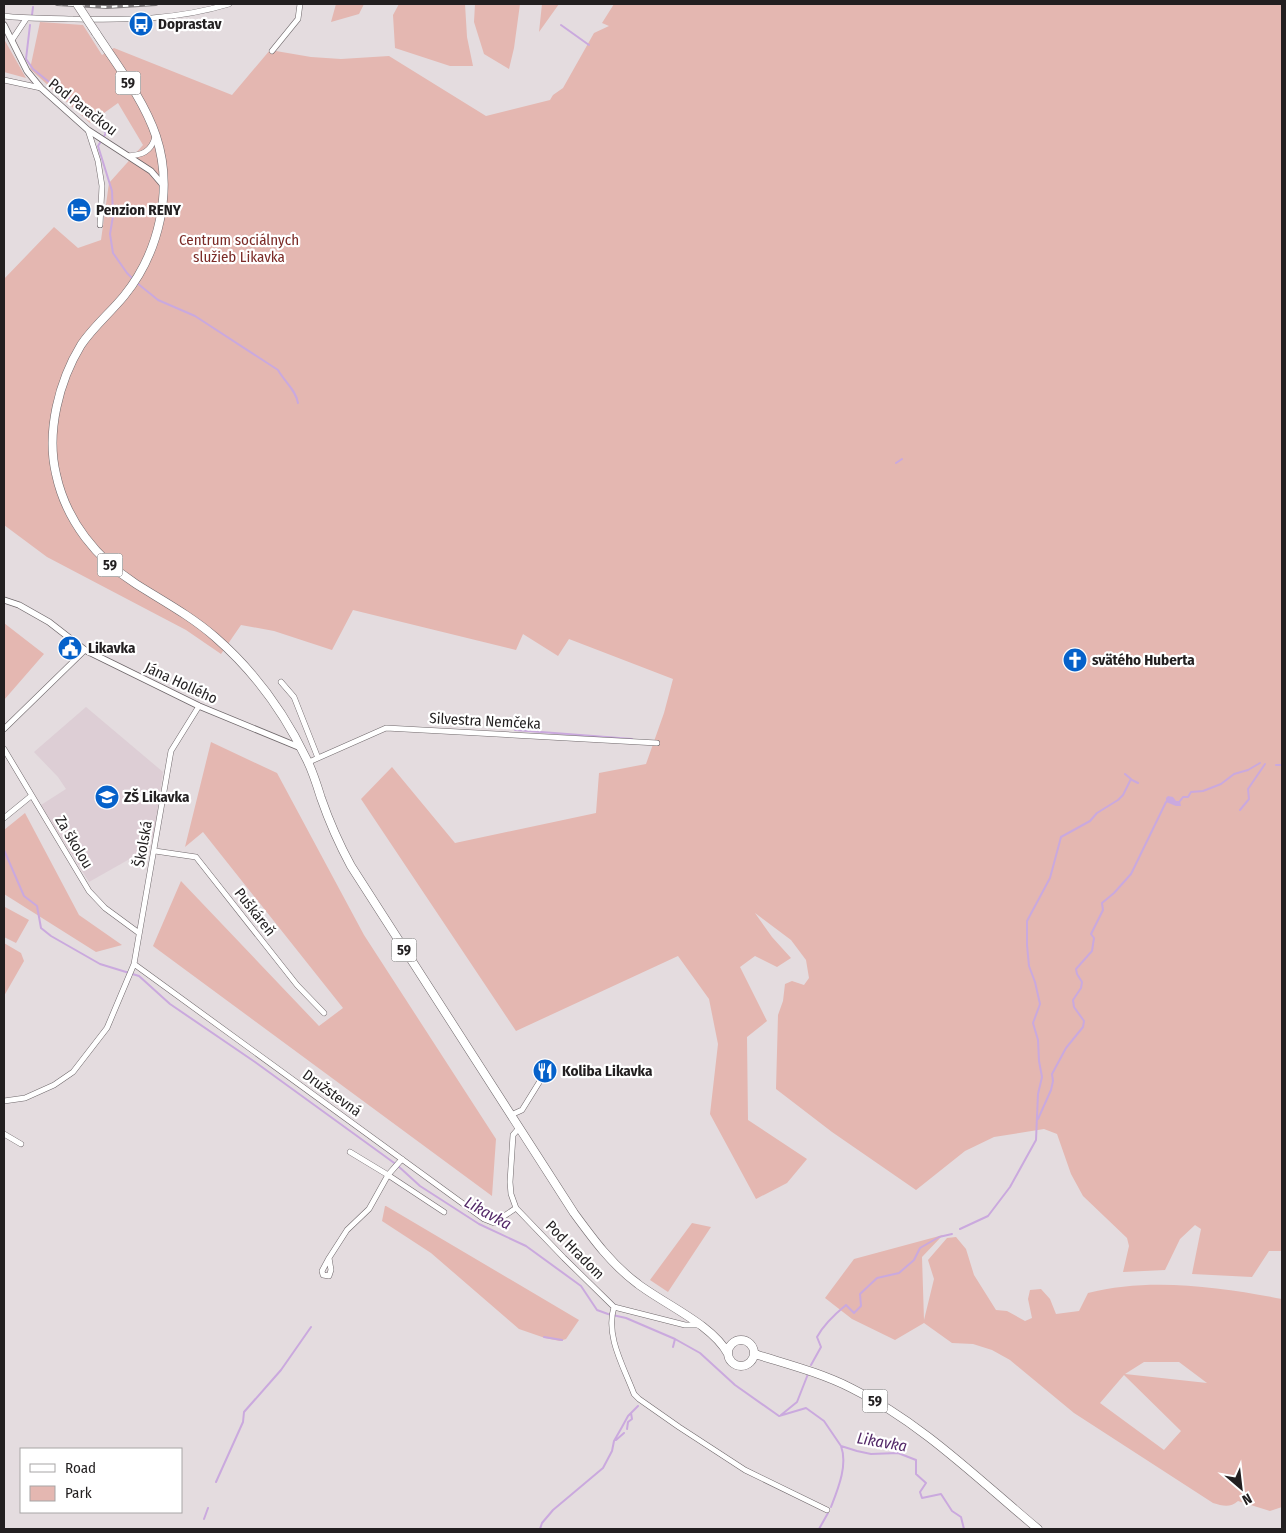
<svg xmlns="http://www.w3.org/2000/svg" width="1286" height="1533" font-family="'Fira Sans Condensed',sans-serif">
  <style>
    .built { fill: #ddced5 }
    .green { fill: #e4b7b1; fill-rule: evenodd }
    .water { fill: #caa9de }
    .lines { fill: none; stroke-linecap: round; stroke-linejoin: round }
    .stream { stroke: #caa9de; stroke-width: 2 }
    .minor-casing { stroke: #6f686b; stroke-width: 6 }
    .tertiary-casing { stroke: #6f686b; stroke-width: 7 }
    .primary-casing { stroke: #6f686b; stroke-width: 9 }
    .minor { stroke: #fff; stroke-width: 5 }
    .tertiary { stroke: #fff; stroke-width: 5.5 }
    .primary { stroke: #fff; stroke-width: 8 }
    .rail-casing { stroke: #858082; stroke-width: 4 }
    .rail { stroke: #fff; stroke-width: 2; stroke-dasharray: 5.5; stroke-linecap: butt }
    .primary-bridge-casing { stroke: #6f686b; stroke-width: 9; stroke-linecap: butt }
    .primary-bridge { stroke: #fff; stroke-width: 8 }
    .labels { text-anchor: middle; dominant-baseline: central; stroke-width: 4.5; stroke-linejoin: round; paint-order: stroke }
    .shield { fill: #fff; stroke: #646263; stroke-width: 1 }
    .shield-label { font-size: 14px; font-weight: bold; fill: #221f20 }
    .poi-label { font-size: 15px; font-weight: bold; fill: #221f20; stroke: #fff; text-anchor: start }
    .street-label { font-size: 15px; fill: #221f20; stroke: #fff }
    .park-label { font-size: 15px; fill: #7b2b27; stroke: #fff }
    .water-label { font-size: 16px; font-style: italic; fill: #532868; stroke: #fff }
  </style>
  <rect width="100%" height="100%" fill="#e4dcdf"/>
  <path class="built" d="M86,707L163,772L154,835L149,848L89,882L41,805L66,789L58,777L34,752Z"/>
  <path class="green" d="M336,4H364L359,14L331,22Z
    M399,4H465L467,37L473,66H450L395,48L393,15Z
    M475,4H520L514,48L509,69L484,54L474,22Z
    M542,4H559L539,32Z
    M614,4H1282V1251H1269L1252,1277L1192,1274L1201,1229L1195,1225L1180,1239L1165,1270L1123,1272L1129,1246L1127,1238L1083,1196L1071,1174L1057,1134L1044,1129L994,1137L965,1151L916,1190L832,1132L776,1089L778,1015L783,1001L785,984L792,981L804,985L809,978L806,960L791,940L755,913L772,937L791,958L777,967L755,956L740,967L767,1021L747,1037L748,1120L807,1159L787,1183L756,1199L710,1114L718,1044L709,999L678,956L516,1031L361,799L392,767L455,843L596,813L599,773L646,764L664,713L673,679L569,639L558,656L523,634L516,650L353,610L332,650L274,631L241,625L221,654L186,630L47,557L4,525V279L54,227L78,248L101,240L109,183L143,145L118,103L90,123L30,69L40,22L83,25L102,55L114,48L232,95L270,50L311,57L341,59L389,56L486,116L550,100L553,95L563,88L594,33L609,26L602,23Z
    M4,39L26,78L4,72Z
    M4,623L44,654L4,700Z
    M211,742L277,773L364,935L496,1139L492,1196L153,946L181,881L319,1026L343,1008L203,832L185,847Z
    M25,813L79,915L122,945L96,952L4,894V830Z
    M5,907L29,920L16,943L4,937V909Z
    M4,943L21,953L24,961L4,996Z
    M385,1206H386L579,1320L566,1339L560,1341L545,1338L519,1329L431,1253L382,1221Z
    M692,1223L711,1227L668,1292L650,1280Z
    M943,1235L922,1257L924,1320L934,1279L928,1260L947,1238L956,1237L966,1249L974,1275L996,1310L1007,1311L1025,1321L1032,1318L1028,1299L1030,1290L1041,1289L1050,1299L1056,1314L1079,1311L1088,1293C1150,1277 1220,1287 1282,1299V1507L1270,1511L1238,1501C1230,1508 1223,1506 1213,1503L1074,1413L1010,1360L992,1350L973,1344L952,1343L924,1323L895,1340L852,1319L825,1298L854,1259ZM1144,1362H1179L1207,1383L1125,1374ZM1124,1375L1181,1431L1164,1450L1100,1403Z"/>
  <path class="water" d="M1168,796L1173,797L1176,801H1180L1181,806H1176L1166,802V798Z"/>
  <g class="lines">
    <path class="stream" d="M32,15L33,7
      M30,25L26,59L33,69L69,98L106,133L98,146L112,191L113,216L110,234L113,253L127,273L134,280
      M561,25L589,45
      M137,283L158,300L195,316L278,370C284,381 296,390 298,403
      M896,463L902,459
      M515,730L632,739
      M1276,765H1282
      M1132,780L1138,783
      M1180,801L1183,797H1188L1191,792L1203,791L1221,784L1234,774L1248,770L1260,763
      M1240,810L1249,799L1248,789L1265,764
      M4,850L24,896L37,906L41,928L51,936L100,964L139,976L170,1004L255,1062L397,1165L420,1186L479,1224L526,1246L581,1286L597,1310L608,1314L626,1318L675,1339L700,1353L735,1385L779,1416L806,1408L824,1421L841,1446L857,1451L871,1454L898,1453L916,1460V1474L926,1483L920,1492L922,1498L941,1494L952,1511L961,1517L964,1529
      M1038,1119L1051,1090L1053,1081L1052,1074L1066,1048L1083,1027L1084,1021L1074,1007L1073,1000L1081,988L1082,982L1077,974L1076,969L1092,951L1094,938L1091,934L1103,910L1102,903L1114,893L1131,874L1166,802
      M960,1229L988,1216L1010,1187L1036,1140L1038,1094L1042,1077L1039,1061L1038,1040L1033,1023L1040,1004L1035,982L1029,966L1027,945V921L1050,878L1061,837L1090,821L1097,813L1118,800L1123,795L1131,779L1125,774
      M544,1337L562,1340
      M673,1347L675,1339
      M811,1365L821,1347L817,1337C824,1324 835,1314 846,1305L854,1313L861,1306L860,1294L877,1278L899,1273L914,1260L920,1248L939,1237L952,1234
      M781,1415L797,1402L808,1374
      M627,1429L628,1422L632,1419L631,1413
      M616,1440L624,1433
      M216,1482L243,1422L244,1412L281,1370L311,1327
      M831,1507C838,1489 848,1465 841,1446
      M204,1519L208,1508
      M540,1529L542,1523L553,1510L603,1468L612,1451L614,1441L622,1427L628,1416L638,1406
      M819,1529L828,1513"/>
    <defs>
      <path id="minor" d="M4,16C27,19 50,18 73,19C129,20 176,20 229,4
        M12,40L26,19
        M272,51L298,19L300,4
        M4,80L41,88
        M88,130L98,161L102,186L100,225
        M128,156C142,155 151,152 155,137
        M281,682L294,697L318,758
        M4,729L85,650
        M4,749L89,891L105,908L139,933
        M309,762L386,728L657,743
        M4,818L31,796
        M155,851L196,857L297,985L324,1013
        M134,964L484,1219L494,1223L516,1208
        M4,1101L25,1098L54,1085L73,1072L107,1028L134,964L171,751L199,706
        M511,1115L522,1110L540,1081
        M519,1128L513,1135L510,1182L511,1194L516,1208L564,1258L614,1307L685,1325H700
        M4,1134L21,1144
        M402,1159L388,1175L444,1212
        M329,1258L331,1270L329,1276L323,1275L322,1271L329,1258L347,1230L369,1209L388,1175L350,1152
        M614,1307C605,1336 624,1367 634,1394L639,1399L679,1427L745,1470L827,1510"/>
      <path id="tertiary" d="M4,25L27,71L41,88L88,130L151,171L163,185
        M4,600L19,605L49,622L85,650L199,706L301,748"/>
      <path id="primary" d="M96,33C117,65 144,100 156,136C174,190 159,253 124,296C110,313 93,327 81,345C59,381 46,432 56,474C66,521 97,559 136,584C163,601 191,616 215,637C253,670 285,714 307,760C313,772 317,785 321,798C329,821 339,844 351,866L574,1213C593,1239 612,1265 638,1284C664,1304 713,1325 728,1354
        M728 1353a13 13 0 1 1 26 0a13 13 0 1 1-26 0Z
        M754,1353L758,1355C790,1365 821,1373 851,1388C921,1422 979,1480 1038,1529"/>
    </defs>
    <use href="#minor" class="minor-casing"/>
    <use href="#tertiary" class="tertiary-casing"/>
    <use href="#primary" class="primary-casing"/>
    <use href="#minor" class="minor"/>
    <use href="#tertiary" class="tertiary"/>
    <use href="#primary" class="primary"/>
    <defs>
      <path id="rail" d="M57,4L107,7L156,4"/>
    </defs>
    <use href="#rail" class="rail-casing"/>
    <use href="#rail" class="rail"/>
    <defs>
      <path id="primary-bridge" d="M77,4L96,33"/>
    </defs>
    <use href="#primary-bridge" class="primary-bridge-casing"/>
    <use href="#primary-bridge" class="primary-bridge"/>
  </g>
  <defs>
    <symbol id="bus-disc" viewBox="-11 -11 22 22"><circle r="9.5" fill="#0561ca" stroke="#fff"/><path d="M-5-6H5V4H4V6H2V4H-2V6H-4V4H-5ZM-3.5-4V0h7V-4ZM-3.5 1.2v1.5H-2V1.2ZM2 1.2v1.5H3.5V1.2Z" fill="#fff"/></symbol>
    <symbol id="hotel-disc" viewBox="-11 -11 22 22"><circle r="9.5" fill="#0561ca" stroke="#fff"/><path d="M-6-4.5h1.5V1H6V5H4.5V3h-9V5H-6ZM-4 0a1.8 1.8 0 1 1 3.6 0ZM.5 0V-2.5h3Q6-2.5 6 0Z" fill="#fff"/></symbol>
    <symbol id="civic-disc" viewBox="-11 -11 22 22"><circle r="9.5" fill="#0561ca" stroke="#fff"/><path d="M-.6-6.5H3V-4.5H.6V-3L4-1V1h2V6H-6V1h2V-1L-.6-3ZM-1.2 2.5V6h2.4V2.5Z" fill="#fff"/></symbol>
    <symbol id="church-disc" viewBox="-11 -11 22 22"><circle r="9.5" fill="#0561ca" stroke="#fff"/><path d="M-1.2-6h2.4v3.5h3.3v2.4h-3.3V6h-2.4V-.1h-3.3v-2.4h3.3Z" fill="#fff"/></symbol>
    <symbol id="school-disc" viewBox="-11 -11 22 22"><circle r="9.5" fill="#0561ca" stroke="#fff"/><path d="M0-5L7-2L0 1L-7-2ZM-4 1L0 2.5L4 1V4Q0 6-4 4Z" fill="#fff"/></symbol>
    <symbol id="restaurant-disc" viewBox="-11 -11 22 22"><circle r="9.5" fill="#0561ca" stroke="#fff"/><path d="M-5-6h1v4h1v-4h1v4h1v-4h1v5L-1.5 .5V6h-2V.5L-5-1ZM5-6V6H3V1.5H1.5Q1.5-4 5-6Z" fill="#fff"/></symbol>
  </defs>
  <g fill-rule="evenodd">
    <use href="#bus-disc" x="127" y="10" width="28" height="28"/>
    <use href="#hotel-disc" x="65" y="196" width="28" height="28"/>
    <use href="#civic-disc" x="56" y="634" width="28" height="28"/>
    <use href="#church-disc" x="1061" y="646" width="28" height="28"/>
    <use href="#school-disc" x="93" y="783" width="28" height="28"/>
    <use href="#restaurant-disc" x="531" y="1057" width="28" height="28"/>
  </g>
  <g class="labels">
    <g class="shield">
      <rect x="115.5" y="71.5" width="25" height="23" rx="4"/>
      <rect x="97.5" y="553.5" width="25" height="23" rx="4"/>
      <rect x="391.5" y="938.5" width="25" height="23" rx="4"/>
      <rect x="862.5" y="1389.5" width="25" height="23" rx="4"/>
    </g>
    <g class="shield-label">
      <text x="128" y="83">59</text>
      <text x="110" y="565">59</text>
      <text x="404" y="950">59</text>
      <text x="875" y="1401">59</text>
    </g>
    <g class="poi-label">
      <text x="158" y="24">Doprastav</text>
      <text x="96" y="210">Penzion RENY</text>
      <text x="88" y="648">Likavka</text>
      <text x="1092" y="660">svätého Huberta</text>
      <text x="124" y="797">ZŠ Likavka</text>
      <text x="562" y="1071">Koliba Likavka</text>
    </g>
    <g class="street-label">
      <text transform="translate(83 107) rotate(38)">Pod Paračkou</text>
      <text transform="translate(181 683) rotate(25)">Jána Hollého</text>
      <text transform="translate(485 721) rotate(3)">Silvestra Nemčeka</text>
      <text transform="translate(74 842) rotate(59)">Za školou</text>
      <text transform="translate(143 844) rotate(-80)">Školská</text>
      <text transform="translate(255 912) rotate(52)">Puškáreň</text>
      <text transform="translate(332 1093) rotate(36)">Družstevná</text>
      <text transform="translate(575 1250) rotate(45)">Pod Hradom</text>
    </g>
    <g class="park-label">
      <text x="239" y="240">Centrum sociálnych<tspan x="239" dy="17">služieb Likavka</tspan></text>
    </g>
    <g class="water-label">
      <text transform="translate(488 1213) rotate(29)">Likavka</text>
      <text transform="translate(882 1442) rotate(10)">Likavka</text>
    </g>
  </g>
  <rect width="1286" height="1533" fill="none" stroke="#221f20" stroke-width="10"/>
  <rect x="20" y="1448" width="162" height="65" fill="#ffffff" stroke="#a7a5a6"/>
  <rect x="30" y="1464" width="25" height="8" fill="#ffffff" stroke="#a7a5a6"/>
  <text x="65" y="1473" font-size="15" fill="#221f20">Road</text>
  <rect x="30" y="1486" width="25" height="15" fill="#e4b7b1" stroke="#a7a5a6"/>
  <text x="65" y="1498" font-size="15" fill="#221f20">Park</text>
  <g transform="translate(1241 1488) rotate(152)" stroke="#ffffff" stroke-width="4" paint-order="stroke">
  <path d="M0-4L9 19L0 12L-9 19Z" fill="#221f20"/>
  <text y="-8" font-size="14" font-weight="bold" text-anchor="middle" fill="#221f20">N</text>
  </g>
</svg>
